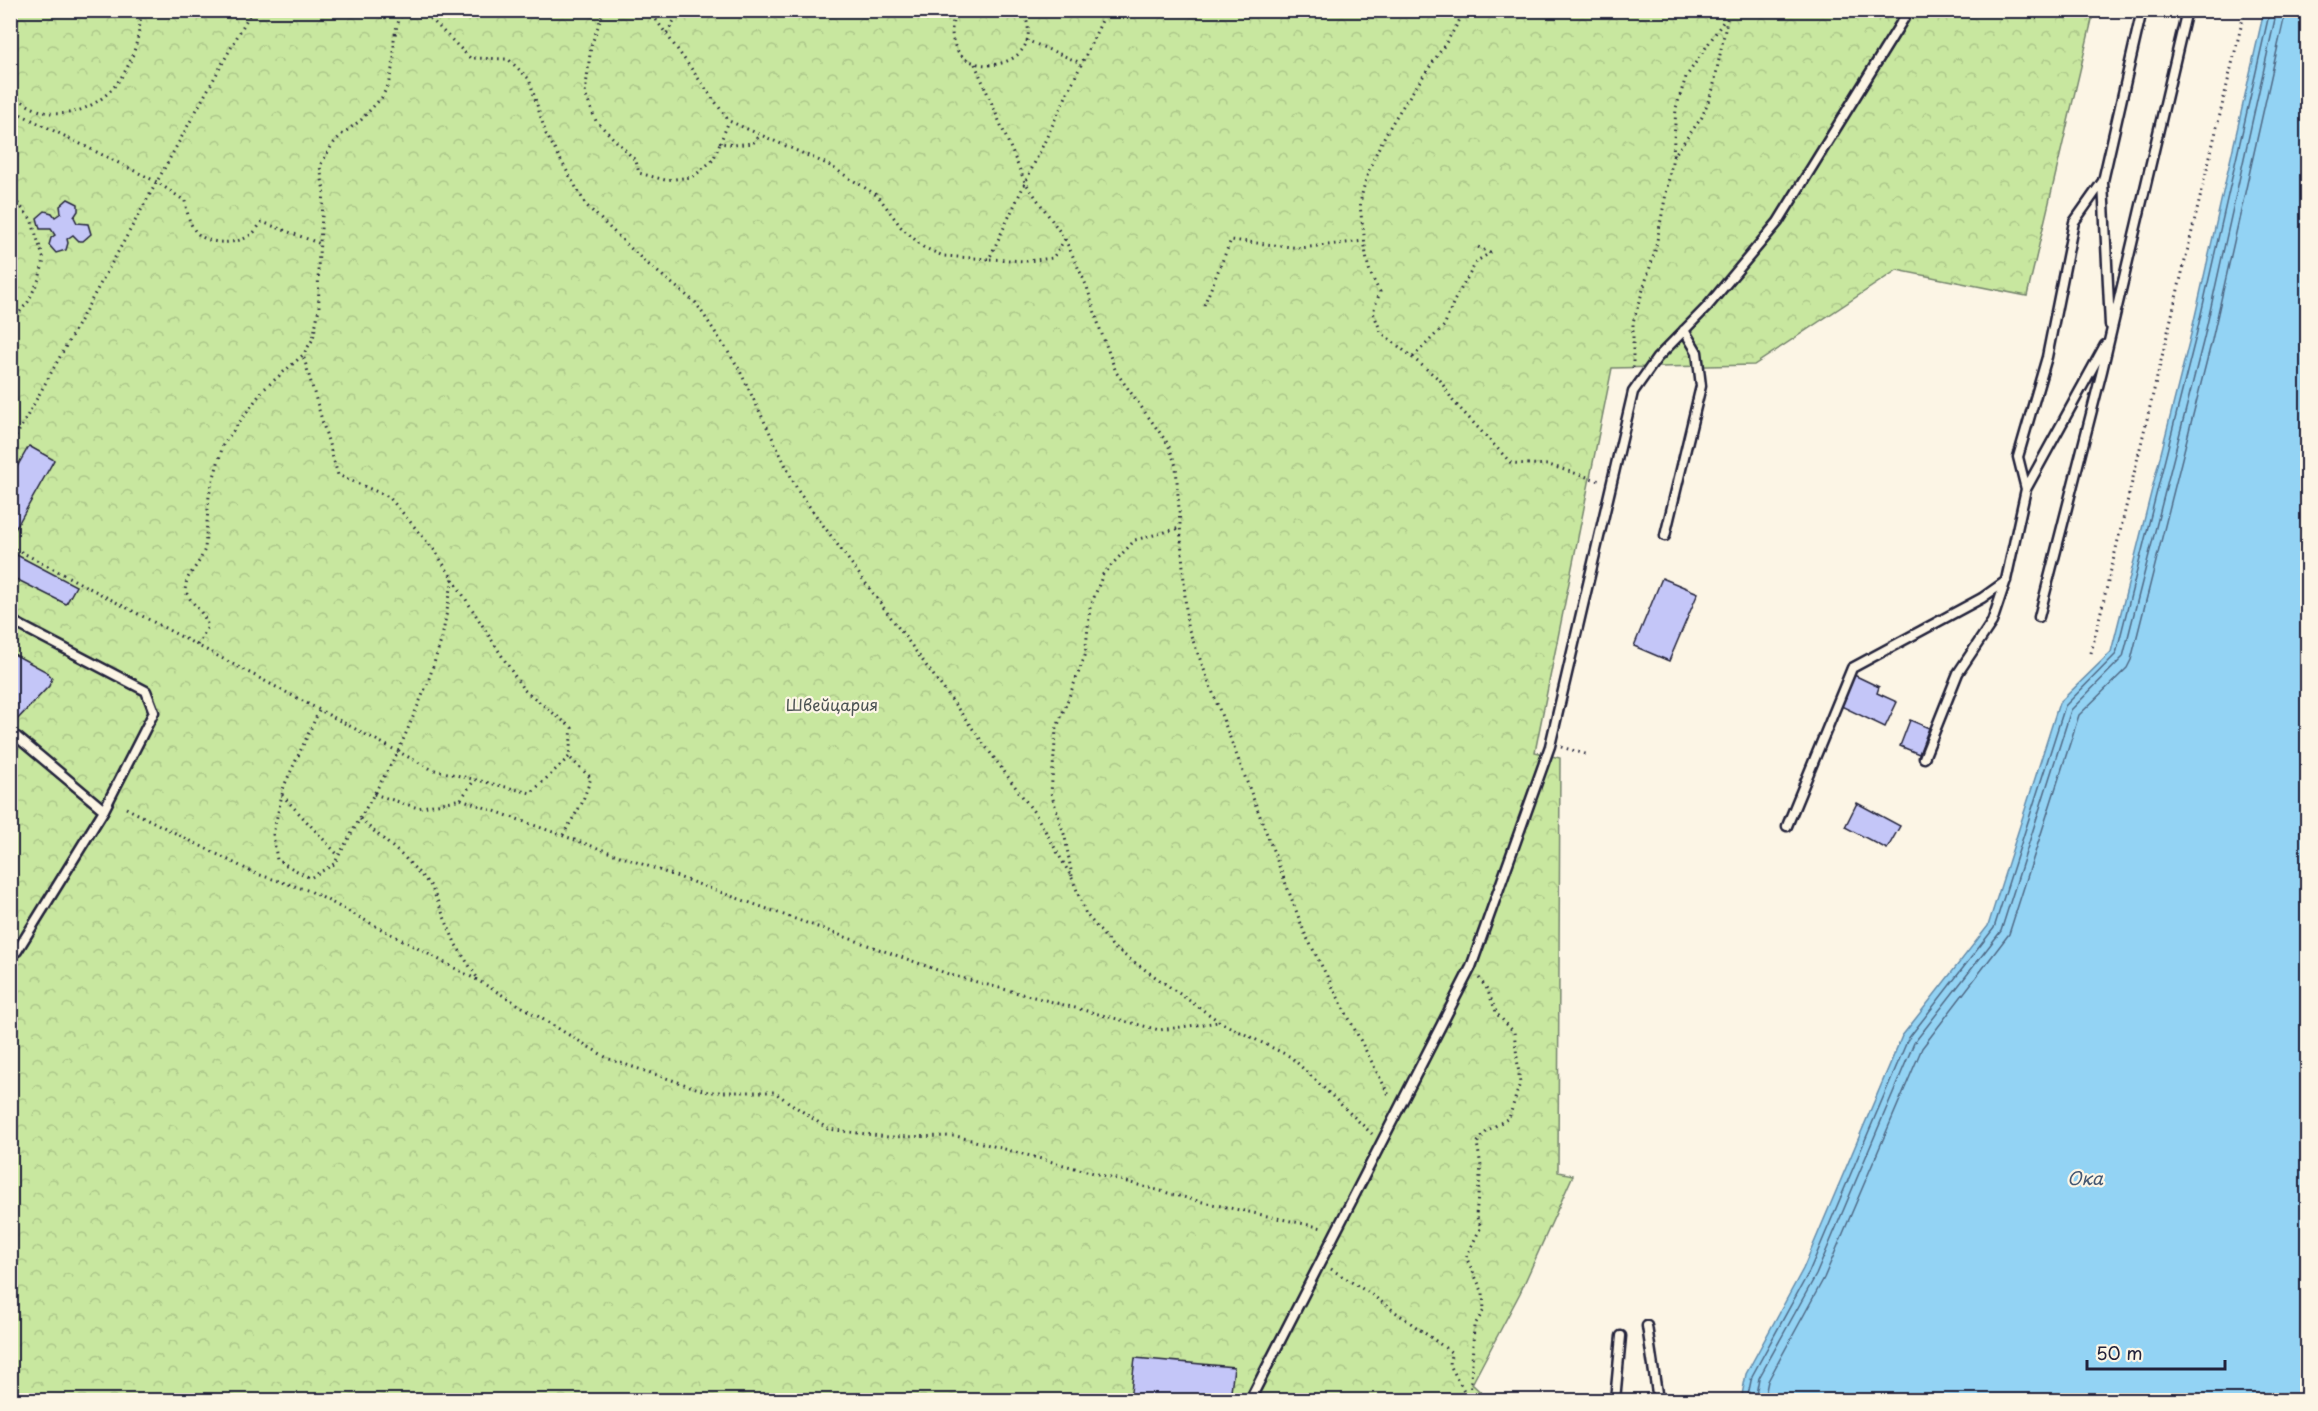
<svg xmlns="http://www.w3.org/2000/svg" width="2318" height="1411" font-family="'Playpen Sans',sans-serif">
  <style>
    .forest { fill: url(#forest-crowns); stroke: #75846d; stroke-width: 1.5 }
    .water { fill: #93d3f4; stroke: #668caa; stroke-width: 1.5 }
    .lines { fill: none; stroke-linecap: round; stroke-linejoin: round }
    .shore { stroke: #4f6985; stroke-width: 1.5 }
    .building { fill: #c4c6f8; stroke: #22223b; stroke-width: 1.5 }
    .lane-casing { stroke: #22223b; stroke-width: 13 }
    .path { stroke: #22223b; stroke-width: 3; stroke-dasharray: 1.5 4.5; stroke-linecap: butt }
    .lane { stroke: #fcf5e5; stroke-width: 8 }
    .labels { text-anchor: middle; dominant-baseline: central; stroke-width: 4.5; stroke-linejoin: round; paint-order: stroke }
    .park-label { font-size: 16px; fill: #4c5354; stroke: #fcf5e5 }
    .water-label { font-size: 18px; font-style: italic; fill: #445772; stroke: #fcf5e5 }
  </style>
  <defs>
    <pattern id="forest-crowns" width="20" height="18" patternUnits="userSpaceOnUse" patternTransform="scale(1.5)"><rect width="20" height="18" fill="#c8e79f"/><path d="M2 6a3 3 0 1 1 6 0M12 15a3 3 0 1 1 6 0" fill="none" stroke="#acc68a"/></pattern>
  </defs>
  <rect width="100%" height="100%" fill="#fcf5e5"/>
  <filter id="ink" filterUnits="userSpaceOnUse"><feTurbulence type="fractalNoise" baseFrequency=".0167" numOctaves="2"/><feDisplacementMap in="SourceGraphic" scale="12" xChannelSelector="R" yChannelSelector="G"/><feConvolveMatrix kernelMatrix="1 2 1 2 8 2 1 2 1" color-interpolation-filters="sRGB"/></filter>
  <g filter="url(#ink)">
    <path class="forest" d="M10,11H2094L2027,296L1897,270L1754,365L1612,368L1535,752L1560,758L1558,1172L1573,1175L1520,1293L1472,1384L1489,1400H11Z"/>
    <path class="water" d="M2264,11H2308L2307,1400H1741L1746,1374L1803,1269L1902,1036L1988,926L2059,703L2111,652L2191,334Z"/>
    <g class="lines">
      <path class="shore" d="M1747,1400L1752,1376L1809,1272L1908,1039L1994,928L2065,706L2116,654L2196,336L2270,10
        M1755,1400L1759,1378L1816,1275L1914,1043L2001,931L2071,710L2123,657L2204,338L2277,10
        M1764,1400L1768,1381L1824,1278L1922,1048L2009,934L2079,715L2127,668L2131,660L2212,340L2286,10"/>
    </g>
    <path class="building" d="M68,199L78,204V211L74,217L77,223L88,224L91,234L83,241H79L73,235L67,239L68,243L66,250L56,253L49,245L51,238L55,235L51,229H40L37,218L45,211L52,213L55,217L61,213L60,206Z
      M29,446L54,460L13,533L10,531V479Z
      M11,552L76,586L66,604L10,576Z
      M1662,578L1698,593L1669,661L1634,646Z
      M10,652L47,672L52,678L49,686L10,727Z
      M1854,675L1879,687L1877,693L1897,702L1885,727L1839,705Z
      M1910,720L1929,728L1919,754L1900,746Z
      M1857,803L1900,826L1887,849L1845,827Z
      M1135,1358L1234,1367L1230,1400H1130Z"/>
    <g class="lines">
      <defs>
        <path id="lane" d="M2103,182L2110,325
          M2026,489L2105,345
          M1665,536L1701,386L1697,352L1684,330
          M2039,617L2102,371L2187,10
          M10,620L146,691L154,712L104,810L17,951H10
          M10,744L17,737L104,810
          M1924,758L1958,673L1992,622L2006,580L2026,489L2018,457L2047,357L2074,222L2103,181L2142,10
          M1787,826L1852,668L1982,598L2006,581
          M1647,1326L1658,1400
          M1250,1400L1471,967L1550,746L1633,392L1657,358L1706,308L1778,222L1909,10
          M1615,1400L1621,1336"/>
      </defs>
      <use href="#lane" class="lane-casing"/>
      <path class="path" d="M422,10L470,58L508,59L529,79L546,134L586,205L643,260L696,303L738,367L798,491L1036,815L1072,878L1086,914L1114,948L1220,1022L1291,1057L1372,1134
        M604,10L591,46L585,94L596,121L636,161L639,173L665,180L693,177L713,160L720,143L734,145L753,143L761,134
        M649,10L729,121L827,164L878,196L901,227L923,247L943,256L989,259L1107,10
        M956,10C928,91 1058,75 1022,10
        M1465,10C1433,73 1375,127 1361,199C1359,210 1363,224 1364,235C1366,260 1367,270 1380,292L1373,312L1381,332L1440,380L1453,401L1511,463L1549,465L1600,481
        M667,33L680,10
        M1026,40L1081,63
        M975,64L1025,182L1065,239L1053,258L1027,261L989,259
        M10,89C42,130 97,116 122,76C135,57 140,33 141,10
        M10,106L16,98
        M10,109L157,182L185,201C187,211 189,224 196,232C208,246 240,245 253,233C256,231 259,225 262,222L321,244
        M720,143L729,121
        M1673,155L1676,108L1686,77L1725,19
        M10,194L31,219L44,260L39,279L28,302L10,324
        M1065,239L1087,287L1100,329L1116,372L1168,444L1176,466L1187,625L1305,934L1390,1097
        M1204,305L1231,240L1300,248L1364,241
        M1413,357L1444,326L1454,301L1477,261L1490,253L1478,247
        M1633,368V322L1655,251L1673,157L1702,117L1713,89L1729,10
        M10,447L252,10
        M10,546L431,769L531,793L569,757L572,728L523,689L435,551L389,497L338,475L303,355
        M197,645L208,627C203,609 193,607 185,590L187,579L200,560L205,549L209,495L223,445L263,390L303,355L313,339L319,308L318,267L324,192L320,166L332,145L341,135L361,120L382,97L388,85L394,61V40L397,25L404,10
        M2091,653L2245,10
        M319,711L284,786L273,834L277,860L310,878L334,864L398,752L428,682L442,638L453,578
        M1561,747L1589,755
        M374,794L418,808L461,799L475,779
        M282,795L338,855
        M461,799L954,976L1159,1030L1219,1022
        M126,808L254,873L310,891L479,981L609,1059L708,1092H774L828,1129L888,1137L956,1136L1198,1201L1323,1228
        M360,819L405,858L431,886L456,945L478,979
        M563,835L582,803L591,778L569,757
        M1072,876L1065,837L1051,793L1056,730L1085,656L1090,608L1103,574L1135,540L1180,528
        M1331,1269L1369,1293L1451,1352L1450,1365L1469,1400
        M1470,1400L1474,1326L1484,1310L1483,1293L1466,1257L1481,1227L1476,1215L1481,1166L1477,1143L1488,1130L1509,1118L1520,1083L1514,1032L1497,1014L1487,989L1479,978"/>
      <use href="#lane" class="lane"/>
    </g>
  </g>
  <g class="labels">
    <g class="park-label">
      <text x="832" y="704">Швейцария</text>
    </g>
    <g class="water-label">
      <text x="2085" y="1177">Ока</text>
    </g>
  </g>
  <rect width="2318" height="1411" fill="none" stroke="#fcf5e5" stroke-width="36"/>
  <rect x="18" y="18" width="2282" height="1375" fill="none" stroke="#22223b" stroke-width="2" filter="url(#ink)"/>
  <path d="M2087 1360v9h138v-9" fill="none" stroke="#22223b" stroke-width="3"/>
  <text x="2096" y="1360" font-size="18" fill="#22223b" stroke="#fcf5e5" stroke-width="4.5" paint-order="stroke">50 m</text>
</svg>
